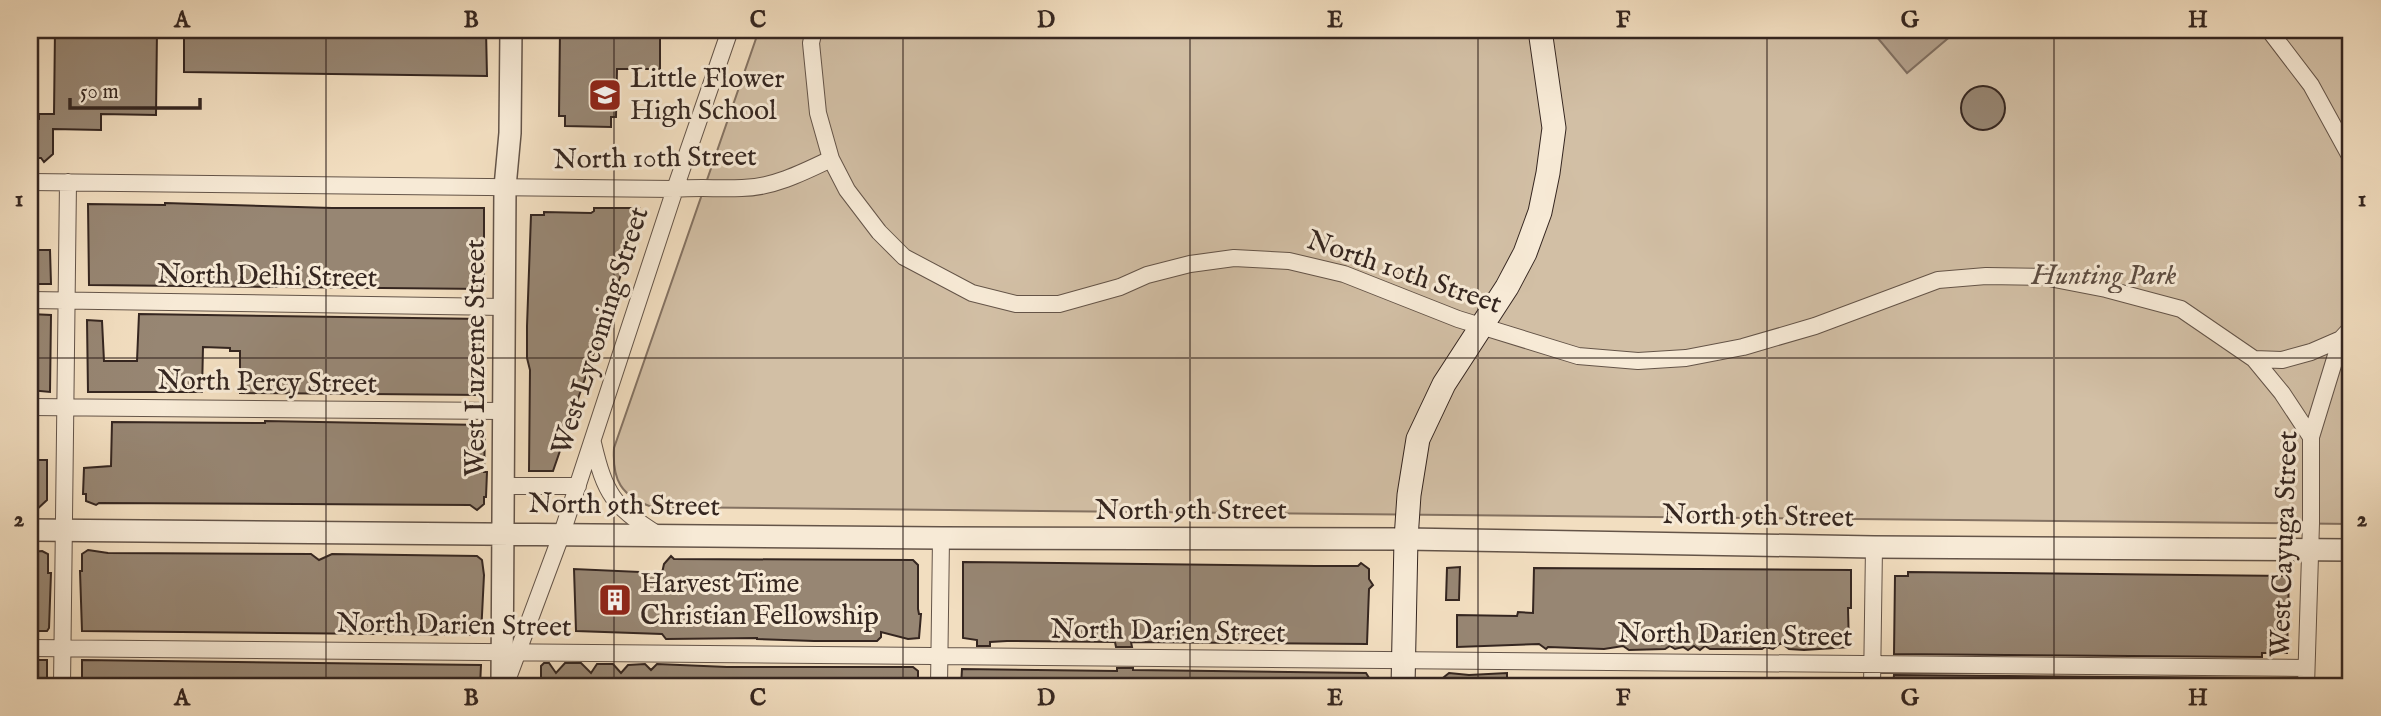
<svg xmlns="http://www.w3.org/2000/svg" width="2381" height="716" font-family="'IM FELL English',serif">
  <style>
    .green { fill: #d2bfa5; stroke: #847262; stroke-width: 2 }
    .water { fill: #b29f8a; stroke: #806f60; stroke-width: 2 }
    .building { fill: #978673; stroke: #352620; stroke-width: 2 }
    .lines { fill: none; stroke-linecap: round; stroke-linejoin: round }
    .minor-casing { stroke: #645448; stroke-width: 18 }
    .tertiary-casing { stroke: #645448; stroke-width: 24 }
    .secondary-casing { stroke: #352620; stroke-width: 25 }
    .minor { stroke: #f7ead6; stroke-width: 16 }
    .tertiary { stroke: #f7ead6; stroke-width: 21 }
    .secondary { stroke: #f7ead6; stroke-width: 23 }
    .grid { fill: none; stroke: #352620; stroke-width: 2; stroke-opacity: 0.55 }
    .labels { text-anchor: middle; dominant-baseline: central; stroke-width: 6; stroke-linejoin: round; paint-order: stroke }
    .poi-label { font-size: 28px; fill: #352620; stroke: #f7ead6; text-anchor: start }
    .street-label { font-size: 28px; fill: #352620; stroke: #f7ead6 }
    .park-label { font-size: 28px; font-style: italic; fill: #5c4c41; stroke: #f7ead6 }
    .neatline { fill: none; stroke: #352620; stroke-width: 2.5 }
    .grid-label { font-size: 23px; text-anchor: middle; font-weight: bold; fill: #352620 }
  </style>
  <rect width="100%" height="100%" fill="#f2dec0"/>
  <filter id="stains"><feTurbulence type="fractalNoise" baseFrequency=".00286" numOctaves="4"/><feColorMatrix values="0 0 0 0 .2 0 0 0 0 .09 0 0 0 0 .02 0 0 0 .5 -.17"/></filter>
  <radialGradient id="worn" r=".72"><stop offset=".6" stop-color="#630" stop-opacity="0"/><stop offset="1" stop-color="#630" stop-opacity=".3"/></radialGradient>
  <path class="green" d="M759,30H2351V524L652,507C621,496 612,480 614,448Z"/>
  <path class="water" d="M1871,30H1950L1953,34L1907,73Z"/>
  <path class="building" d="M55,30H157L156,115L101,114V130L53,129V154L44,162L41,158H30V118L39,119V114H54Z
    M184,30H486L487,76L184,72Z
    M560,30H660V69H617L616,117H611V127L565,126V116H559Z
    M1961 108a22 22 0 1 1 44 0a22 22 0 1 1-44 0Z
    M165,203L332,208H484V289L89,285L88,204L165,205Z
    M594,208H639L621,261L625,263L553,471H529L530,370L527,358V326L531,215H544V212L591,213L594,211Z
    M30,250H50L51,284H30Z
    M30,314L51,315L50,392L30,390Z
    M139,314L483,319L482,395L240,393V351H230V348L203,347L202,392H88L87,320L102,321L104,361H137Z
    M265,421L482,425L485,436L484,472H487L486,497H484V504L477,510L470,505L99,503L96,505L86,501V494H83L84,468L111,466L112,422L265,423Z
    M34,460H47V500L33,513Z
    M88,550L108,553L311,554L319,560L332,554L477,556L482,560L484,575L481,635L82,631L80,571H82V554Z
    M42,551L48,554V573H51L49,628L47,631H30V552Z
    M671,556L674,559L913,560L918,565V609L919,614H921L919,638L908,639L881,632V637L877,641H814L757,639V638L666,639L662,634L576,631L574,569L662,573L664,564Z
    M963,562L1316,566H1358L1361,563L1369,569V579L1373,585L1369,589L1367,644L1131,642L1132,647H1116L1115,642L1007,641L990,642V646H977V640L963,638Z
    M1460,567L1459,600H1446L1447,568Z
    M1534,568L1851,570V608H1848L1849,647L1804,650L1789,649L1781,643L1773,649L1765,647L1762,649H1710L1705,646L1700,650L1694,646L1688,650L1683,647L1675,649L1670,646L1665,649L1629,650L1623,646L1604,649L1548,647L1546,649L1539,644L1457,647V615L1517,616L1518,612L1533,613Z
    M1908,572L2289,576L2287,653H2262V657L1894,654L1895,576H1908Z
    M30,660H47V686H30Z
    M82,660L481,665L480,686H82Z
    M544,663H549L556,673L565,663H581L591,673L597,664H613L621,673L628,665L645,664L651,670L657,664L727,667H913L918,671V686H541V666Z
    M1117,668H1133V670L1366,673L1374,686H961L962,669L1117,671Z
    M1449,673L1469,675L1507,673V686H1433Z
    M1894,675L2261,678V686H1893Z"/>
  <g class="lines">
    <defs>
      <path id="minor" d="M814,30L811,43L818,113L831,159L847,190L879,232L904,257L972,293L1016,304H1059L1120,287L1147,275L1190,264L1234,258L1289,261L1344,274L1458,319L1578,356L1638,361L1686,358L1743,347L1815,326L1938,280L1986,276L2044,277L2106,289L2181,309L2254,359L2282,360L2311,352L2341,339
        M2269,30L2311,85L2351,158
        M30,182L675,189C698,187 719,189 742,188C772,188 804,172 831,159
        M30,300L504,307
        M2254,359L2282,393L2311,437
        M30,407L503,411
        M593,443C605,494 613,506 657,534
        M503,486H578
        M30,648L2306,668
        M62,686L68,182
        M505,686L562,533L675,189L730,30
        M939,686L941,538
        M1872,686L1874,547
        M2306,686L2311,523V437L2341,339L2351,328"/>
      <path id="tertiary" d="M30,530L941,538L1406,539L1874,547L2351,550
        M502,686L505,187L510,133L511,30"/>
      <path id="secondary" d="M1403,686L1406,539L1409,495L1418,439L1444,384L1507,287L1525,253L1540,212L1548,173L1554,128L1540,30"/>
    </defs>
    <use href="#minor" class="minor-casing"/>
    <use href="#tertiary" class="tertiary-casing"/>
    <use href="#secondary" class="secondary-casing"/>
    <use href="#minor" class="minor"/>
    <use href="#tertiary" class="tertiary"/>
    <use href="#secondary" class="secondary"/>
  </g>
  <path class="grid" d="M326,30V686M614,30V686M903,30V686M1190,30V686M1478,30V686M1767,30V686M2054,30V686M30,358H2351"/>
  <defs>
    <symbol id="school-square" viewBox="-11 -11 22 22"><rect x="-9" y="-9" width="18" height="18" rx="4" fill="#8f2418" stroke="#f7ead6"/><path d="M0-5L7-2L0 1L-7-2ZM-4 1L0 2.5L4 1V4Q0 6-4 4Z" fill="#fff"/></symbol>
    <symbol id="building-square" viewBox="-11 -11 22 22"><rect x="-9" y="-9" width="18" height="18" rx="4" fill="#8f2418" stroke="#f7ead6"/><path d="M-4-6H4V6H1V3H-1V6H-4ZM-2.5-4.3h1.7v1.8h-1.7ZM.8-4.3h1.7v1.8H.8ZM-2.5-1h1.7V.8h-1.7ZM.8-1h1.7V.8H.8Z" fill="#fff"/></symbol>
  </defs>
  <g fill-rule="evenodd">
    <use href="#school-square" x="586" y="76" width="38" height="38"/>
    <use href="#building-square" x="596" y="581" width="38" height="38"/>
  </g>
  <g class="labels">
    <g class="poi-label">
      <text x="630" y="79">Little Flower<tspan x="630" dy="32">High School</tspan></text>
      <text x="640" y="584">Harvest Time<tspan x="640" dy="32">Christian Fellowship</tspan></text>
    </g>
    <g class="street-label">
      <text transform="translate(655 159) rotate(-1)">North 10th Street</text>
      <text transform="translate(1404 273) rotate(19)">North 10th Street</text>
      <text transform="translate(267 277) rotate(1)">North Delhi Street</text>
      <text transform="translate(601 331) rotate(-72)">West Lycoming Street</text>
      <text transform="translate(476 358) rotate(-90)">West Luzerne Street</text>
      <text transform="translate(267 383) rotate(1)">North Percy Street</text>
      <text transform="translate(624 506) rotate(1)">North 9th Street</text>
      <text x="1191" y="511">North 9th Street</text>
      <text transform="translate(1758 517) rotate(1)">North 9th Street</text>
      <text transform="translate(2285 544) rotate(-88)">West Cayuga Street</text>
      <text transform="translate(454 626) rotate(1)">North Darien Street</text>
      <text transform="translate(1168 632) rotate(1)">North Darien Street</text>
      <text transform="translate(1735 636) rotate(1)">North Darien Street</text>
    </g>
    <g class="park-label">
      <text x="2104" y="276">Hunting Park</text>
    </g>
  </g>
  <rect width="2381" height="716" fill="none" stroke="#f2dec0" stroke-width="77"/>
  <path d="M70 98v10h130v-10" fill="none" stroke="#352620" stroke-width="3.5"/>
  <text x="80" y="98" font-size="21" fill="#352620" stroke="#f7ead6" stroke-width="5" paint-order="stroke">50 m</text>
  <rect x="38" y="38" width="2304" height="640" class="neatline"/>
  <g class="grid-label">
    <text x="182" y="27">A</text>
    <text x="471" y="27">B</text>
    <text x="758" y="27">C</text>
    <text x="1046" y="27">D</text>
    <text x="1335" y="27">E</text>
    <text x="1623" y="27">F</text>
    <text x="1910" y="27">G</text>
    <text x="2198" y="27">H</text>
    <text x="19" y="206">1</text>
    <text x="2362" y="206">1</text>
    <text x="19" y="526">2</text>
    <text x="2362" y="526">2</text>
    <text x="182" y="705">A</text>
    <text x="471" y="705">B</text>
    <text x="758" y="705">C</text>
    <text x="1046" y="705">D</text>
    <text x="1335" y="705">E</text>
    <text x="1623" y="705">F</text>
    <text x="1910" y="705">G</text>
    <text x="2198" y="705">H</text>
  </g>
  <rect width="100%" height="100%" filter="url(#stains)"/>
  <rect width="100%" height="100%" fill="url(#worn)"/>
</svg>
